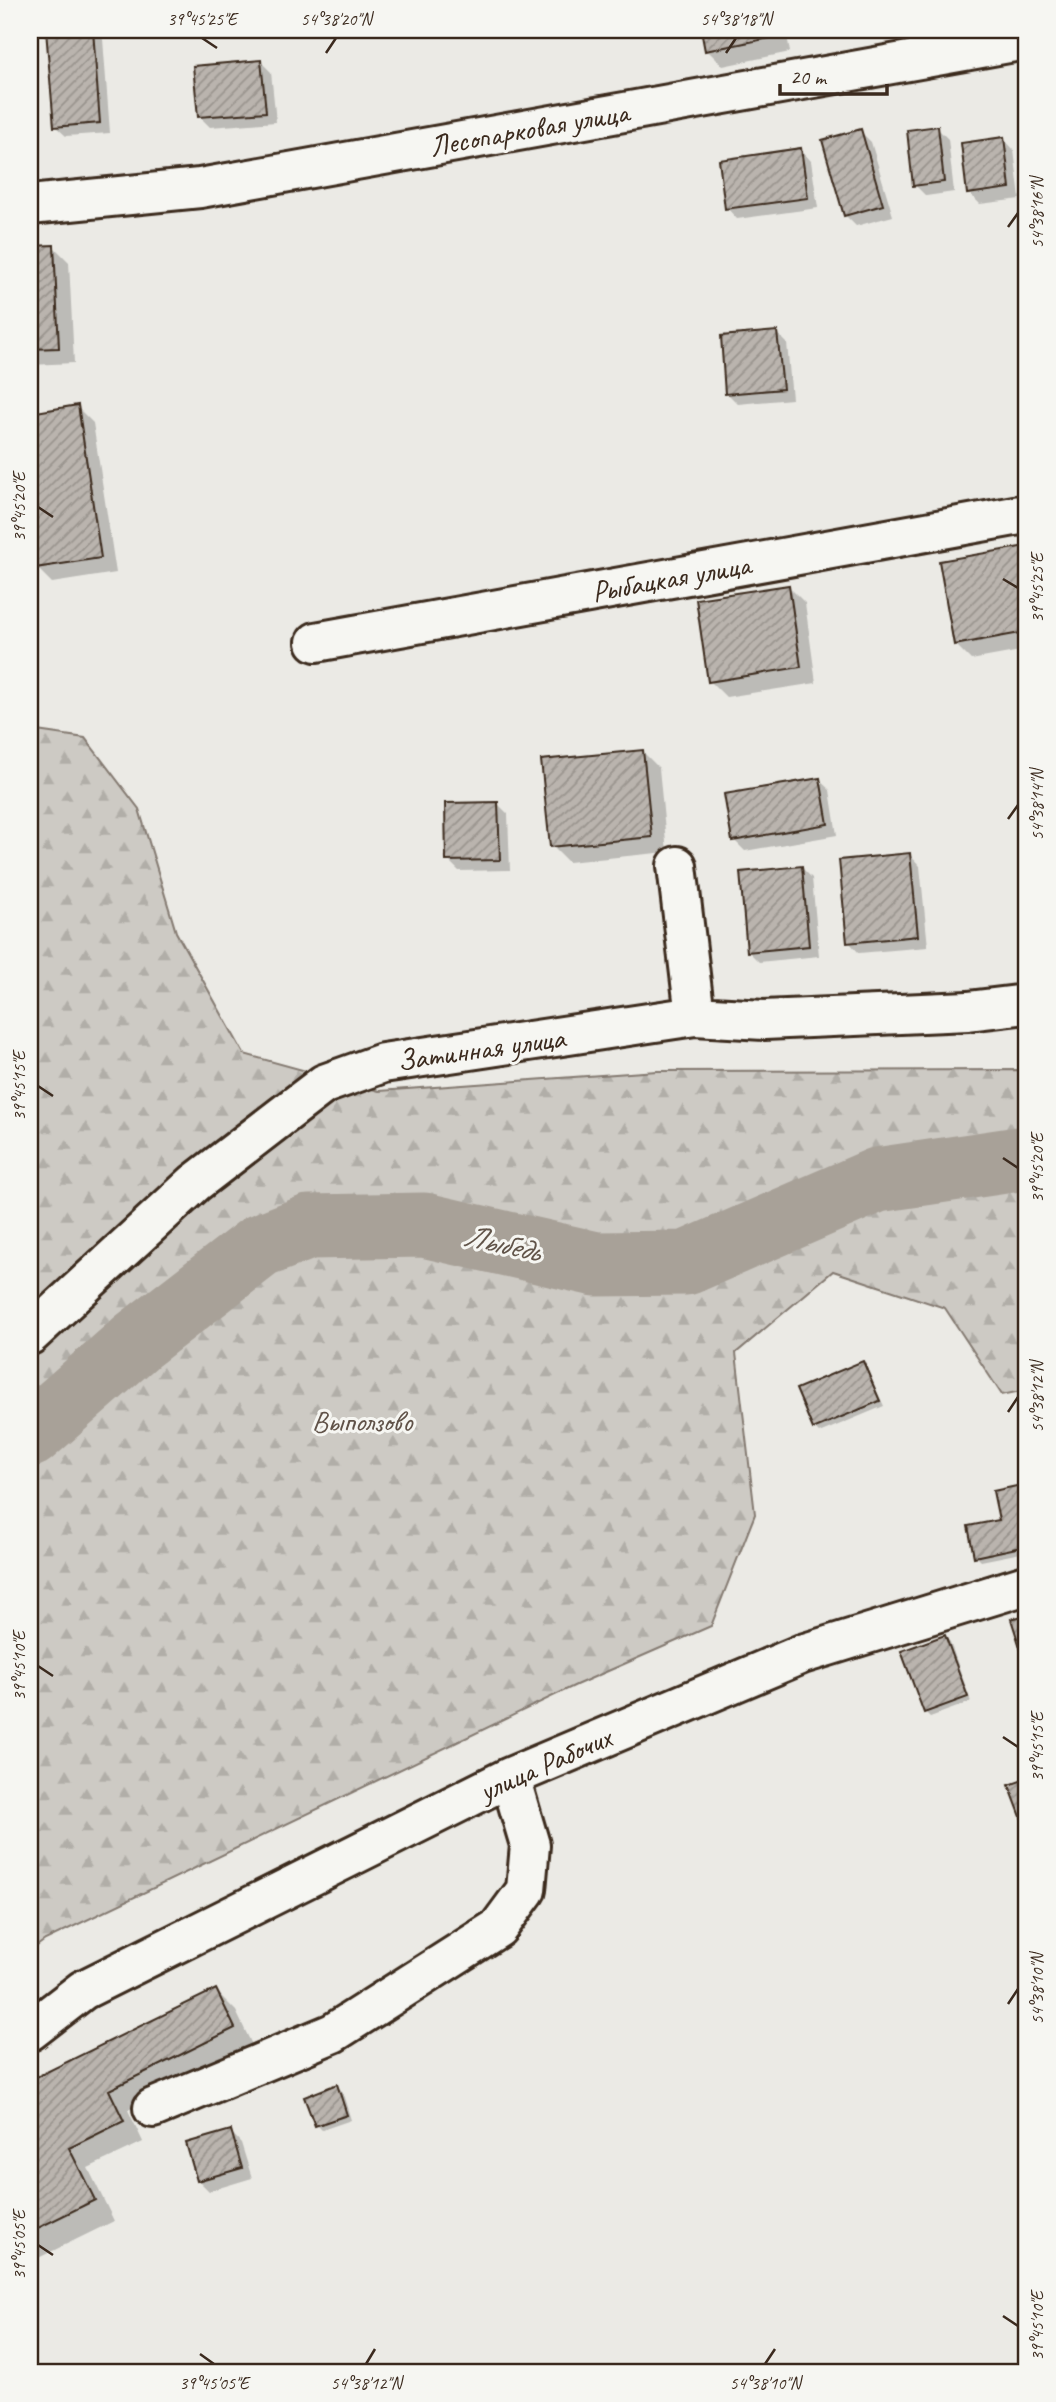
<svg xmlns="http://www.w3.org/2000/svg" width="1056" height="2402" font-family="Caveat,sans-serif">
  <style>
    .forest { fill: url(#forest-firs); stroke: #847a71; stroke-width: 2 }
    .shadow { fill: #0003 }
    .lines { fill: none; stroke-linecap: round; stroke-linejoin: round }
    .river { stroke: #a8a198; stroke-width: 65 }
    .building { fill: url(#building-hatch); stroke: #3b2a1e; stroke-width: 2 }
    .minor-casing { stroke: #3b2a1e; stroke-width: 44 }
    .minor { stroke: #f6f6f2; stroke-width: 38 }
    .ticks { fill: none; stroke: #3b2a1e; stroke-width: 2.5 }
    .labels { text-anchor: middle; dominant-baseline: central; stroke-width: 6; stroke-linejoin: round; paint-order: stroke }
    .street-label { font-size: 30px; fill: #3b2a1e; stroke: #f6f6f2 }
    .park-label { font-size: 30px; fill: #605248; stroke: #f6f6f2 }
    .water-label { font-size: 32px; font-style: italic; fill: #615449; stroke: #f6f6f2 }
    .neatline { fill: none; stroke: #3b2a1e; stroke-width: 2.5 }
    .ticks-label { font-size: 18px; text-anchor: middle; fill: #3b2a1e }
  </style>
  <defs>
    <pattern id="forest-firs" width="22" height="20" patternUnits="userSpaceOnUse" patternTransform="scale(1.75)"><rect width="22" height="20" fill="#cdcac4"/><path d="M5 1l3.5 6h-7zM16 11l3.5 6h-7z" fill="#b1aea8"/></pattern>
    <pattern id="building-hatch" width="6" height="6" patternUnits="userSpaceOnUse" patternTransform="scale(1.75)"><rect width="6" height="6" fill="#bab4ae"/><path d="M-1 1l2-2M0 6l6-6M5 7l2-2" fill="none" stroke="#98938d"/></pattern>
  </defs>
  <rect width="100%" height="100%" fill="#ebeae5"/>
  <filter id="ink" filterUnits="userSpaceOnUse"><feTurbulence type="fractalNoise" baseFrequency=".0143" numOctaves="2"/><feDisplacementMap in="SourceGraphic" scale="14" xChannelSelector="R" yChannelSelector="G"/><feConvolveMatrix kernelMatrix="1 2 1 2 8 2 1 2 1" color-interpolation-filters="sRGB"/></filter>
  <g filter="url(#ink)">
    <path class="forest" d="M30,730L85,738L139,809L176,932L244,1054L379,1091L657,1071L1026,1070V1390L1002,1395L945,1308L833,1271L736,1353L755,1514L711,1626L576,1685L45,1940L30,1951Z"/>
    <path class="shadow" d="M93,30L103,39L110,133L66,136L55,126L48,32Z
      M703,30H786L790,52L723,66L707,50Z
      M261,62L271,72L276,122L210,127L200,117Z
      M937,128L948,139L954,192L926,196L915,185Z
      M860,131L871,142L893,216L856,226L845,215Z
      M1004,139L1014,150L1020,199L980,204L969,193Z
      M801,150L811,161L818,208L737,219L727,208Z
      M53,246L69,262L74,363L30,365V248Z
      M777,333L787,343L792,399L738,404L727,393Z
      M77,407L93,423L116,573L52,583L36,567L30,524V415Z
      M1026,547V650L971,660L955,644L941,563Z
      M789,587L805,603L816,683L726,697L710,681Z
      M643,752L659,768L667,852L568,862L552,846Z
      M819,780L830,790L837,835L745,851L734,840Z
      M498,804L508,814L510,870L459,871L448,860Z
      M910,855L920,866L928,947L859,953L849,942Z
      M801,867L812,878L819,956L759,962L749,952Z
      M863,1363L884,1406L819,1433L814,1428Z
      M1026,1486V1552L981,1561L976,1556L1001,1521L995,1492Z
      M945,1637L950,1642L971,1702L930,1717L925,1712Z
      M216,1991L236,2011L254,2049L128,2110L143,2142L88,2168L114,2221L30,2262V2082Z
      M337,2086L342,2091L351,2120L322,2130L317,2125Z
      M231,2132L241,2143L252,2178L209,2191L198,2180Z"/>
    <g class="lines">
      <path class="river" d="M30,1435L137,1341L260,1246L309,1227L424,1225L596,1264L686,1263L877,1180L1026,1158"/>
    </g>
    <path class="building" d="M46,30H93L100,123L54,127Z
      M701,30H774L775,37L705,51Z
      M261,60L266,112L198,117L193,66Z
      M1021,109H1026V139Z
      M938,126L944,182L913,186L907,130Z
      M861,129L883,205L844,216L822,140Z
      M1004,137L1010,188L967,194L961,143Z
      M801,148L808,198L725,209L719,160Z
      M54,245L59,348L30,349V246Z
      M777,331L783,389L725,394L721,336Z
      M78,405L101,558L35,568L30,536V413Z
      M1026,546V632L954,645L939,561Z
      M789,585L801,667L708,682L696,599Z
      M643,750L652,837L550,847L541,760Z
      M820,778L828,824L732,841L724,794Z
      M498,802L500,860L446,861L445,803Z
      M910,853L918,936L847,943L839,860Z
      M802,866L809,946L747,952L740,872Z
      M863,1361L880,1401L813,1429L796,1389Z
      M1026,1484V1546L974,1557L968,1526L999,1520L993,1491Z
      M1026,1615V1666L1011,1619Z
      M945,1635L968,1697L924,1713L901,1651Z
      M1026,1779V1830L1009,1785Z
      M216,1989L235,2028L109,2090L124,2121L69,2148L95,2200L30,2232V2080Z
      M337,2084L347,2115L315,2126L304,2097Z
      M231,2130L242,2168L197,2181L186,2143Z"/>
    <g class="lines">
      <defs>
        <path id="minor" d="M30,205L200,188L1026,40
          M316,642L1026,514
          M677,866L695,1016
          M30,1335L195,1183L282,1116L324,1084L383,1063L695,1016L764,1020L968,1011L1026,1004
          M30,2031L83,1990L510,1777L802,1654L1026,1585
          M153,2108L333,2033L498,1928L526,1890L530,1845L510,1777"/>
      </defs>
      <use href="#minor" class="minor-casing"/>
      <use href="#minor" class="minor"/>
    </g>
  </g>
  <path class="ticks" d="M202,38L217,48M326,53L336,38M726,53L736,38M1008,227L1018,213M38,507L53,517M1003,579L1018,588M1008,819L1018,805M38,1086L53,1096M1003,1158L1018,1168M1008,1412L1018,1397M38,1666L53,1676M1003,1737L1018,1747M1008,2004L1018,1989M38,2245L53,2255M1003,2316L1018,2326M200,2354L214,2364M366,2364L375,2349M765,2364L775,2349"/>
  <g class="labels">
    <g class="street-label">
      <text transform="translate(529 129) rotate(-10)">Лесопарковая улица</text>
      <text transform="translate(671 578) rotate(-10)">Рыбацкая улица</text>
      <text transform="translate(481 1049) rotate(-8)">Затинная улица</text>
      <text transform="translate(545 1764) rotate(-24)">улица Рабочих</text>
    </g>
    <g class="park-label">
      <text x="362" y="1421">Выползово</text>
    </g>
    <g class="water-label">
      <text transform="translate(502 1243) rotate(13)">Лыбедь</text>
    </g>
  </g>
  <rect width="1056" height="2402" fill="none" stroke="#f6f6f2" stroke-width="77"/>
  <path d="M780 84v10h107v-10" fill="none" stroke="#3b2a1e" stroke-width="3.5"/>
  <text x="790" y="84" font-size="21" fill="#3b2a1e" stroke="#f6f6f2" stroke-width="5" paint-order="stroke">20 m</text>
  <rect x="38" y="38" width="980" height="2326" class="neatline"/>
  <g class="ticks-label">
    <text x="202" y="25">39°45'25"E</text>
    <text x="336" y="25">54°38'20"N</text>
    <text x="736" y="25">54°38'18"N</text>
    <text transform="translate(1037 213) rotate(-90)" y="6">54°38'16"N</text>
    <text transform="translate(19 507) rotate(-90)" y="6">39°45'20"E</text>
    <text transform="translate(1037 588) rotate(-90)" y="6">39°45'25"E</text>
    <text transform="translate(1037 805) rotate(-90)" y="6">54°38'14"N</text>
    <text transform="translate(19 1086) rotate(-90)" y="6">39°45'15"E</text>
    <text transform="translate(1037 1168) rotate(-90)" y="6">39°45'20"E</text>
    <text transform="translate(1037 1397) rotate(-90)" y="6">54°38'12"N</text>
    <text transform="translate(19 1666) rotate(-90)" y="6">39°45'10"E</text>
    <text transform="translate(1037 1747) rotate(-90)" y="6">39°45'15"E</text>
    <text transform="translate(1037 1989) rotate(-90)" y="6">54°38'10"N</text>
    <text transform="translate(19 2245) rotate(-90)" y="6">39°45'05"E</text>
    <text transform="translate(1037 2326) rotate(-90)" y="6">39°45'10"E</text>
    <text x="214" y="2389">39°45'05"E</text>
    <text x="366" y="2389">54°38'12"N</text>
    <text x="765" y="2389">54°38'10"N</text>
  </g>
</svg>
